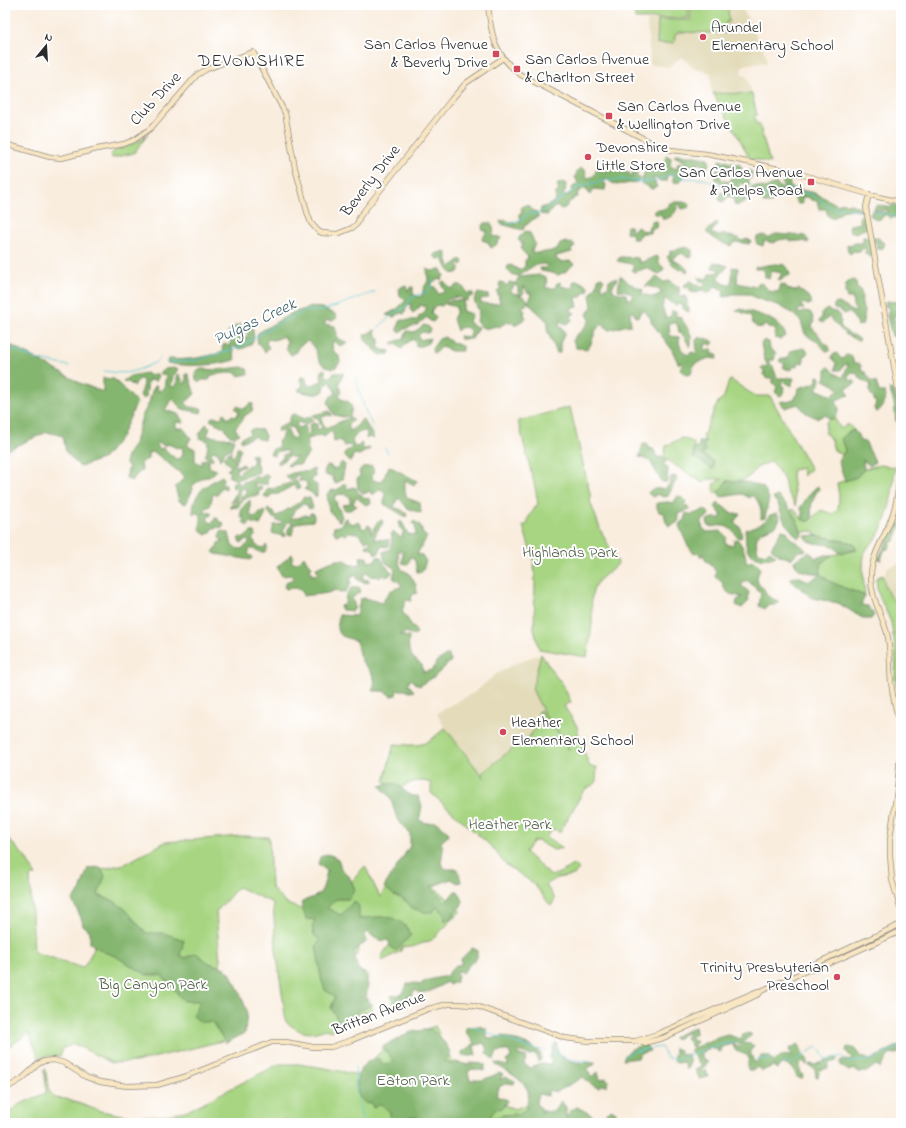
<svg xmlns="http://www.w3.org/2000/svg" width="906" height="1128" font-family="'Indie Flower',sans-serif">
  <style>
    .built { fill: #e3dbba }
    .green { fill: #a7d582; stroke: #698056 }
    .forest { fill: #85b670; stroke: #58704e; fill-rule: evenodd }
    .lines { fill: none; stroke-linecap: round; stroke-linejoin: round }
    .stream { stroke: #5ec8d9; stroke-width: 1 }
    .secondary-casing { stroke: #928c84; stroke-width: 6 }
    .secondary { stroke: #f9e7c3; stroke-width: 4.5 }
    .poi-dot { fill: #d1495b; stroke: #fff; stroke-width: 1.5 }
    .labels { text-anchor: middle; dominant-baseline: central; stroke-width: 4; stroke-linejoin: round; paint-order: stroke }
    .poi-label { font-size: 16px; fill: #2b2b2b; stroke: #fff; text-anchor: start }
    .street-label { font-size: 16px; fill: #2b2b2b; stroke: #fff }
    .park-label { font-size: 16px; fill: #505e45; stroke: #fff }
    .neighbourhood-label { font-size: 17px; letter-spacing: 1px; fill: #2b2b2b; stroke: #fff }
    .water-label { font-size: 17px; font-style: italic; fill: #3d6268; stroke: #fff }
  </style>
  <rect width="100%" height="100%" fill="#fff"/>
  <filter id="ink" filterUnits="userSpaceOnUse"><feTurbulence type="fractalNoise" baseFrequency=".025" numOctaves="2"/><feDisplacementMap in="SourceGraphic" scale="8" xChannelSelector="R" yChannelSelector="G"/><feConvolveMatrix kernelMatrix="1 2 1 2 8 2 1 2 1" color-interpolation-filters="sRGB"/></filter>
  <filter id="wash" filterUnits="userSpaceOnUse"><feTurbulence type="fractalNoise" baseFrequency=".012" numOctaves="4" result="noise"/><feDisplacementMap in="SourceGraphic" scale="16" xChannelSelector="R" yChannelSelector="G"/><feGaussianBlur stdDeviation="0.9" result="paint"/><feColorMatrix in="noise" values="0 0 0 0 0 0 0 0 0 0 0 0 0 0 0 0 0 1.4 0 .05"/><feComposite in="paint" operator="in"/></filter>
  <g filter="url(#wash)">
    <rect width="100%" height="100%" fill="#f9edde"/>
    <path class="built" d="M690,5H739L743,10L766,55L767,63L747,64L742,67L741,74L747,77L752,94L713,93L711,89V73L692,67L682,57L668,67L650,64L647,20H689Z
      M901,563V604L900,603L899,604L893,600L894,599L890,595L884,582L886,568Z
      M541,654L532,689L546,717L561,735L577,763L561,778L545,807L503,793L481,775L445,728L437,713L475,692L496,674L518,662Z"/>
    <path class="green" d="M637,5H689L688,18L635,19L634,10Z
      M691,5H728L729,22H726V28L728,29V33L678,32L675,36L674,43L657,44L658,20H690Z
      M713,93L752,94L757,115H754L756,124L759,123L770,163L749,158C739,136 725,115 713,93Z
      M148,134L134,153L112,158L111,154L117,149L135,143Z
      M731,380L755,396H770L811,469L803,476L802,468L793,470L792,476L796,506L786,490L784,480L772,461L756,468C750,480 739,482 727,481L721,490L715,494L713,484L722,479H708L703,483L667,460L664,457L666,446L681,438L694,442L693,457L707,465L711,469L710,459L702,455L703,446L706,443L703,436L718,402L724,397L729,381Z
      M570,407L591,498L590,501L601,531L618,563C616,569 600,576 595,586C589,598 593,611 592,623C591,634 589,646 587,657L539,649L534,629L535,584L534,563L523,526L528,524L527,520L538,503L535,487L518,421Z
      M830,419H835L841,429L848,424L854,430L847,433L845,451L842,455L834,450L831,440L825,432L826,422Z
      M880,465L895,467C893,490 890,515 878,535C875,541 868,545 865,552C861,566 864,582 865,596C852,590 828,584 820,573L822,562L832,555L857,550L853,543L815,535L814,531L801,532L790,511L794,509L802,519L808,522L821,510L833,514L838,509L839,497L837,483L857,477L864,469Z
      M883,575L885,586L889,595L901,607V703L895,679L896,653L891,622L880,598L877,589L876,578Z
      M541,654L557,678L561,681L571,702L564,706L577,726L580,741L590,767H597L596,783L584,790L560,832L554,829L546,837L563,848L554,850L538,841H534L525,852L551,876L562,872L574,864L579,869L574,875L557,878L546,885L555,899L551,906L533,883L505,864L493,848L431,793V783C416,778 411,783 398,789L384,781L394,744C423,746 423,747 445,728L484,778L482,773L522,741H525L539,725L537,721L539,711L540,710L563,739L569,750L561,735L546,717L532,689Z
      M5,835L25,857L36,875L30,877L34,952L83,968L94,949L89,910L93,871L125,864L165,842L240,836L269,837L271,887L285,903L306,911L342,893L365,866L380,897L407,853L432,885L461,911L432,940L412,947H402L401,951L382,961L381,957L394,938L366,925L352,969L368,974L364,999L373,1009L359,1015L341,1028L330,1031L326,1029C308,1036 301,1033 286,1022L276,949L273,903L238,887L216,912L221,972L234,1038L136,1062L112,1063L74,1044L63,1048L60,1056H50L39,1058L29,1033L5,1049Z
      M435,1026L467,1092L515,1109L525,1105L564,1117L560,1123H288L285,1119L277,1123H5V1115L20,1104L46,1093V1085L44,1069L45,1068L49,1090L54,1098L66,1099L100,1111L130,1116H162L189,1110L279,1064H298L325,1068L358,1075L384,1048L417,1032Z"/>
    <path class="forest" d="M679,154L685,156H695L708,158L710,164L706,168L699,163L692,167L687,166L684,161L674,156Z
      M666,155L671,158L670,166L676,169L678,163L683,164L684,174L680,182L673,183V175H669L666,178L668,181H660L658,178H653L657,187L652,189L641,183L645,171L648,169L650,171L654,172L655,168L659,169L664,166Z
      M719,160L740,165L742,169L737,171V175L744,176L748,174L749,170L752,172L751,178L748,181L750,183L749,186L747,187L743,183L741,184L739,191L744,194L746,201L736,206L734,204V198L729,196L723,202L719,200L720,193L726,191L725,185L715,179L717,169L720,168L722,170L720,177L723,180L729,182L731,179L732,167L719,165Z
      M581,168L585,170L587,178C593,177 595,176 596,170L600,168L604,172L606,170L618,169L621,172L629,173L631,177H633L632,173L634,172H637V177L641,179L638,182C630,182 622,186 615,184C610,183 609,179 604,179L603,180L606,185L605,190L594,189L590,195L586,188L582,189L580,192H577L578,197L573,198V200L568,203V205L565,208L560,209L557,206L552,209L548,215L540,214L541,208L549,205L556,200V193L559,190L557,187L558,184L563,182L566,184L565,191L563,195L565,197L571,193L572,188L578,183L575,177L578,170Z
      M785,176H789L790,187L795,189L815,193L838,205L843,202L845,204C851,203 859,206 862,211L853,209L841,211L840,214L832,218L828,216L826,209H819L817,201L811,200L808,197H802V204H798L795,200L794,193L788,190L774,197L771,203H763L762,192L751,189L752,186L767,188L776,183L780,187L781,190L784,186L782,183L785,180Z
      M673,202H683L689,204L690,207L682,209L680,205L678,204C677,212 671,219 663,219L661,214L658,215L653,213L654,211L657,209L661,210L665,208H668V204Z
      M893,204L897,206L898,212L901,213V219L896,217L891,218L887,215H884L881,219L876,220L870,215L871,211L872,210C877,212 881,211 886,213L888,210H875L874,208L876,205L887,206L889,208Z
      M525,205L529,206L531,210L535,211L538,215V217L532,220L527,225H524V228L523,230L501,224L500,221L506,220C511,223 513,224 519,222L521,219L519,214L522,211L521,208Z
      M862,214L865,215V222L867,228L856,233L850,231L849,228L850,225L861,223L859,217Z
      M652,221H657L656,228H652L651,233H641L637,239H633L632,234L626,232L627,226H630L632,231L634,230L637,226L641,230L648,231L649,227Z
      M717,222L718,224L711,233L719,236L725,234L733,237L739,238L742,241L747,239L751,241L749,244L735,242L730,246L718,241L706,232Z
      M485,223H491C493,228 495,231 492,236L499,237L501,238L496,245L491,248L488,242L482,240V238L488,231H483L482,227Z
      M526,231L530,233L535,244L531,252L539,253L557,250L560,244L566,242L570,244L572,242L575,245L574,248L571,249L572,252L556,256L557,260L561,262L570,261L574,264L565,272L558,275L552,273L541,271L540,268H546L547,265C536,261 527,271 518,276L511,274L507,269L508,266L511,265L519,270L525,267V261L528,257L522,251L521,247L523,244L518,240L521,235Z
      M776,234L805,236L809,241L808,243C802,239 798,242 792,241C785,239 780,238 774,243L764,241L763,246L757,244L756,241L757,237L764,235L768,238Z
      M863,237H875L880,239L879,242L882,241L885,244L883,248L877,249V243L873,242V252L870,258L865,253L866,249L863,248L860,252L853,251L851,254L848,252L847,245L849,244L851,247L853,243H863Z
      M686,247L692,250V257L686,256L682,253L671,259L683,265L688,270L687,272L682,269L680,270L673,266L667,257L670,255V251Z
      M445,251L447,253V260L450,267C455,265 456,261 461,259L463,262L461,265L458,263L457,264L460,267V270C451,280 446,266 443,258L438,259L434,256L435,254Z
      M656,256L658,257L659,263L664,268L663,271L659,274L646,268L635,272L632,271L634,267L631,264L617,261L620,257L638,258L640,263Z
      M714,262L728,266L718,277L724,284H730L732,279V267L738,268L737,283L756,287L758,283L763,284L769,291L775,292L779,291L781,284L786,286L788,289L794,291L799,289L811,299V304L808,305L803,303L801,305L804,309H799L798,311L800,314L804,311L810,312L812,315L814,322L812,325L813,329C821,335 820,341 829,346L830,351H826L818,342L812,339L805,334L801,321L792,313L778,305L758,299L749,294H732L726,297L723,296L724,291L716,286L709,293H705L704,289L695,293L689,291L691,287L685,288L684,285L691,281L699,286H704L706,283L699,280L698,277L707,279L709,274L718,272L719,269L712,268V265Z
      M775,264L785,265L788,268L790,275L785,277L780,281L778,280L782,273L771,271L769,279L765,277L764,269H755V267Z
      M427,269L432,271L441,269L444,276L441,280L439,279L431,283L433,287H435L438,294L445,292L441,283L444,281L451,289L457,285H461L465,289L466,293H473V296L469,297L468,300L465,301C456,294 448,298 442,306L437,305L433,308L431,312L436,318L433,322L430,321L427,317L417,325L409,327L399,332L397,329L401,320H418L419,316L425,313L426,307L420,305L419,308L413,313L410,309L411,305L408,304L404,314L400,313L394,317L386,315L397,309L406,300L400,296L399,289L403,286H407L408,291L411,287H413V294L419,297L423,295C422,289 425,286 428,281Z
      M540,275L546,277L547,284L545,288H556V284L560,282L561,286L570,288L573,287V282L577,280L589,287L588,291L583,293L582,297H576L578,307L571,308V311L575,313L571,317L572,321L566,324L560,321L559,326L563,329L565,333L560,343V353H557L547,330L548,322L528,303L532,294L527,292L524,286L523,290L524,293L522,295L518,294V288L515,284L519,277Z
      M620,276L623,277L629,283L643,290L642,294L653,297L662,293L656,288L645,286L657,277L663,282L670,281L674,285L679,286L680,297L685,296L687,300V305L689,308V312L686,311L680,304L675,305L665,299L662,307L666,318L671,316L672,311L676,312V317L680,316C686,328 695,333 690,347L684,336L679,332L677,323H669L670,336L679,337C679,345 680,350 688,355L692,352L697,354L696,340L699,337L704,339L706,338L714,342L712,345L706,343L704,351H707L710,348L713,350L711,355H713L715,353L718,355L717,359L709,358L694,364L691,374L686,375L680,368L683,364L678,363L671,348L651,322V319L644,310L640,312L639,316L636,317L632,311L630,314L631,325C623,325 617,329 609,330L601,324L596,330L590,346L586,349L576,348L573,341L576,335L582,331L590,320L587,314L592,306L590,295L597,285L598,279L601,277L604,279L602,283V289L608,287L609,280L616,278L617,280L612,287L614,292L626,294L628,300L633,296C628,290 625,291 618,290Z
      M852,279L856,282L857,288L860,289C864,298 859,303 865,313L862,325L858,326L857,322L849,312L844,314L840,310L834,309V304L839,303L854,312L856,311C853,307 852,304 853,298H847L845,292L846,284Z
      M500,282L504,283L506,286L508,285L509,282L514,283L515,285L511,290V292L524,297L528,300L526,305L522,307L525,310L524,314L526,318L524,320L519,322L517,325H514L512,322L505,323L499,327L497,326C487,328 483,332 477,321L479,312L474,300L478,293L488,295L489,298L480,299L481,303L489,304L500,303L497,291L501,288L499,286Z
      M900,297H901V310L897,309L898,313L896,316H893L895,321V325L900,332L897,337L892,336L887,316L889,308L885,306L886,301L896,302L898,301Z
      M452,300L464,301L462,311L472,314L469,321L472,325L478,327L472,339H460L459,336L468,337L471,333L469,329L465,327L460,328L457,331L453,319L456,313V307L445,304Z
      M312,307L322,308L335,314L337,318L332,321L327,320L324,324L335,326L338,339L347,342L345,345L341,346L333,341C331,347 333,353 339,356L340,362L336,367L332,369C329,368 325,366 323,365C315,359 319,348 307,341L298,347L297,352L291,355L286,348L287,341L283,336C278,339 274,341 268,339L266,343L269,348L265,352C258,345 256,343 258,333L292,313Z
      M741,309C757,314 780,318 786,336L779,339L775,338V329L763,325V328L756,327L752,322L751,316L736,310Z
      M828,309L831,312C835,311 837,312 840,315L839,319L841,321L840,325C842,328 845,331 848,333C853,336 855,334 860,340L858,341L845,334L829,317L823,323L819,321L822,317V312Z
      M251,321C253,325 252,327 253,331C255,343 252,346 240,349L233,346L232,348L234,354L235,360C214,366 188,367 167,363L169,359C188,361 205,357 223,352L222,348L224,344L229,346L231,341L228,332L235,326L242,324L245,329L241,332L240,338L248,337L246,328L247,323Z
      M424,325L429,327L431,330L428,333L422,332L418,336L420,340L430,338L428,343L421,346H416V343L413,339L404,345L402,349L399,347L398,344L395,345L392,343L404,338L407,331L414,332Z
      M375,330L376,336L380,339L378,347L382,350L390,351L389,354L380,355L365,340L364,335Z
      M445,337C451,343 456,343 463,347L462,351H451L442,346L436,353H433L432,349L439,339Z
      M764,340L769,342L770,349L776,353L774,360H768L773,367L777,378H794L791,386L784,381L781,384L784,387L783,394L780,396L775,392L777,387L773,383V378H766L764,375V371L761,369L763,366L768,367L763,355L764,352L762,349L761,344Z
      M5,342L80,383L103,392V378L114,379L137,402L121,437L104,458L80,467L66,452L63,436L47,432L5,451Z
      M804,348L808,351L806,355H804V359L803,363L799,362L796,367L792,366L791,370L786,369L783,367L785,364L779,361L780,359H787L790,351Z
      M837,353L840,358L843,359L846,355H851L854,363H859L861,366V370L866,373L871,381L876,382L879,392H885L886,397C883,403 883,408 877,412L875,411L874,408L876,403L869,391L871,385L861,379L856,373L849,374L848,378L850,381L853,380L856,383L851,386L846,388L849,395L836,400L839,409L835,419H830L825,415L817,418L806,413L798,404L785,408L780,402L783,401L788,402L795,399L799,388C806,385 811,386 817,381V376L820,377L821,381L816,389L832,396L836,391H840L834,385L824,380L826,377V369L829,367L835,373L843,378L848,364L844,365L841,370H835L836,363L831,358L832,355Z
      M242,367L247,369L249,374L238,376L234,372L212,375L209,380H202L199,383L196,380L195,373L201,369L217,370Z
      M172,368L178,369L173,376L171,386L173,387L177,384V373L182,379V383H186V374H188C191,381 192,387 195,394L185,403L190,407L202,409L201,413L182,409L172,398L165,410L178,414L184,423L176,422V428H183L191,438L187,445L195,449V461L202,465V460L205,459L209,461V467L216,470C213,475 210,478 204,477L192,486L193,489L186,504L179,501L175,487L185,477L154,452L148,453V459L141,462L142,470L131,481L126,478L129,466L125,463L128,453L135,443L142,416L149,403L152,391L156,385L158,388V392L164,388L166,376L159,373L165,369ZM160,443L164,446L168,444L177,448L182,447L183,453L181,458L176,459L163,448L159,449L157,444Z
      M323,369L325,370L326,377H330L334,373H343V375L339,383L341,392L339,395L341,399L349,402L352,408L350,416L343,417L334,415L328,402L331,396L336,394L331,382L325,385L324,391C317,397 308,393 299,391L298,390L303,385L300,380L301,377H306V381L309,386L322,381L321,374Z
      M146,373L150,376L156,373L158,376L156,381L148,380L146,397L144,399L140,396L142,390L143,380L140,379L136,382L135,386H133L130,383L123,381L130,376Z
      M889,389L893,390L898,401H901V420L898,423L896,421L894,402Z
      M250,403L253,404L252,411L243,417L242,421L235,428L239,434L235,437L230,436L225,428L210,420L212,417L221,418L224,413L226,415V418H229L232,415L236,417L239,412L235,408L237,406L244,409Z
      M330,411L332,416L329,415L322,417V422L326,428L351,417L353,420L348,425L350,431L358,425L362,419L364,420L374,438L373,439L369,437L366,439L367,433L366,431C359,431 355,435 352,441L354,446L357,447L361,443L363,445L362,449L370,448V449L359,455L355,454L353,456L351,461H349L344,455L345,452L352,448L349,445L344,446L341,440L334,442L333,432H330L324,437L320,435L306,440L309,453L300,465L296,464L288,466L287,465L297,457H290L289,456L279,464L278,462V461L283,458V455L288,453L287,451H278L274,456L270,454L272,450L279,446L278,441L281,439L284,429L288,431L291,439L296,437L293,427C288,427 280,432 277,431L278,428L289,422L291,415L295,414L304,419L311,416L313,420C307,424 304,425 298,422L296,425L300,428L305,425L307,435L310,433L309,425L313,423L317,424V430L322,428L318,418L314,417L313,415Z
      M206,424L210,428L207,436L234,439L231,449L225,451L220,460L218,453L213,451L211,453L213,459L209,460L205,456L207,452L208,441L200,438L199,435Z
      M252,429L262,430L265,436L264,440L257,439L255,436L241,442V439L242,437L249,435L250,430Z
      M854,430L858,435L860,441L866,442C868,450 873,455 875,462L870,466L863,460L864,469L857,477L845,481L838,460L845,451L841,439L847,433Z
      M705,440L706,443L703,446L706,450L705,453H702V455L713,461L714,469H711L707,465L693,457L694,448L699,446V441Z
      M643,444H647L649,449L652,448L654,450L657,457H664L667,460L663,465L666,466L668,469L667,482H662L650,461L639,457Z
      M237,447H239L241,449L237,459L234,461L236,462L234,465L238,466L241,464L244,465L243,467L237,468L236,472L238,474L248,465H252L254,457H252L251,455L254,454L257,456L256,461L259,472L236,480L228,476L230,473L227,470L231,467L224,459V456L231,451V456L233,457L236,453Z
      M342,462L345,465L342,480L335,484L332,476L325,475L324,471L328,465L331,466L332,469L337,468Z
      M372,466L374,472L371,479L379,482L383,480L389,466L417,481L414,485L405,480V491L407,498L420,503L421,513L407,508L400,499H397L394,507L402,510L407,514L406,517L384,504L385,494L381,489L372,495L370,491L364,494L358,489L357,479L360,476L359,471L364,467Z
      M312,469L315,470L313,473L315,474V477L310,479L313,483L317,485V496H314L312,493L304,489L307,487V484L305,481H298L300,479V476L298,475L292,480L288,479L286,476C291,473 301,470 306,472Z
      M265,474L269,477L268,480L266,479L268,484H253L256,487H261L262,490L258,492L259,495C246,497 246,497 238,507L230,508V506L241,500V496H245L246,493L245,487L241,490L238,500L233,502H231L238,489L233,488L232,483L236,481L240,484L257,476L261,479L262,476Z
      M222,476L224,478L221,484L226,485V489L221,487L217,495L213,494L210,506L206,508L204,513L208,512L212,514L207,519L211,523L214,521L215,518H218V521L224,523L223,527L213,528L212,531L206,535C195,528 202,526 201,516L199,513L193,514C193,492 205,486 222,476Z
      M674,476L677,478L668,496L663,497L658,494L653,497L648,493C652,487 657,489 664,489L669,485L671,477Z
      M295,480L297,482L300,488L297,489L294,485L278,494H272L268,499L264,496L268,488L273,489C280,485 289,485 295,480Z
      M727,481L746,482L763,487L769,498L765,518L761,519C762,509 760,503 753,495L750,498L742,494L721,497L718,493Z
      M344,484L347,485L346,489L355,487L359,494H361L364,498L370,499L371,503L366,505L356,497L353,504L357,506L350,510H345L342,505L350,504V496L342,494L336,495L334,498L337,504L336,506L339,509L342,517L340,521L337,520L334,516L329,511L327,494L333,490H337Z
      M818,486L819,489C812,498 810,506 812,517L808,522L802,519L803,513L800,508C807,499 808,493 818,486Z
      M678,496L684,499L686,501L684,505L688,507L689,509L682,513L679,512L678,516L679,519L677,523L669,526L666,522L664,513L659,512L657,508V503L668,502L673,503Z
      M777,496C788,504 800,522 802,536L798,538L785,523L778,504L773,498Z
      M304,497L310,498L313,508L309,509L307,505L302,504L294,510L291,518H298L305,515L309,516L310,513H313L314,517L313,521L302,522L294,525L292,535L288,534V529L292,524V522H288L282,531L285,533L286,537L272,533L274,525H278L282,523L281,521H277L276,518H273L267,510L269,509L277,516L298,503Z
      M250,500V515L254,517L264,511L266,514L260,525L250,522L247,526L243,522L244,519L241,517C240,509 244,505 250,500Z
      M718,503L732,513L740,514L734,522L740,527L742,537L738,538C735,532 729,526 722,526C717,525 714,528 708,526L707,520L713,518H721V514L715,507Z
      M705,509L709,513L708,516L702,521V527L707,532L720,531L727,537L725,541L727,545H733L734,540L737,539C743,546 746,553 746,563L753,561L759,565L760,569L757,577L758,583L764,589L767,596L778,601V603L775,605H769L765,609L759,606L761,593L747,580L741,585L749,592L748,597L749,599L747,603L742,608L736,605L737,600L742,597L730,594L725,590L722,582L715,577L716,572L710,563L706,561L703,554L701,557L699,553L694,554L687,544L679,526L680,523L684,520L686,513C692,516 699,512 705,509Z
      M901,509V515L898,520L901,524L900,528L894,541L890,542V546L888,549L884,550L881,560L878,559L893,529L899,510Z
      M777,513L780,519L776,526C760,532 753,533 758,552L766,554L770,551L776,556C767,561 752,559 747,549C745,544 746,535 745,530C757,525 762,526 770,515Z
      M345,518H347L348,522L353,524L356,522L360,523L362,528L365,529L368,525L371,527V534L378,521L382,520L383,523L377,531L374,539L390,540L388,547L381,546L380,552L377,554L374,553V550L366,547L367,545L371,543L369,540L365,541L357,533L349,532L345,536L344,533L336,535L333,530L334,527L340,526Z
      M414,521L420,525L423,534L427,537L417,554L422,555L426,561L422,572H417L415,561L411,556L408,564L402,563L403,552L398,551L399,563L402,570L409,573L416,585L417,593L412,595L411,601L406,600L402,611L417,633L412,636L407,632L400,635L409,637C407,652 411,657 422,665L423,672L433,670L436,662L448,654L451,661L434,677L419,686L411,679L408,684L414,691L410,692L405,690H397L396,695L392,696L383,691H372C380,673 366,672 360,657C358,652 358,647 356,641L342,636L337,630L339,615L357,616L360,599L365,598L382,603L390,591L402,586L399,582L393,578L395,569L385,562L383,552L390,549L392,539L391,534L394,532L401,538L403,533V529L399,527V522H402L408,534L416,535L415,525L412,523Z
      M782,530L787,531C791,543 798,541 806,550L805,551H799L791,559L779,555L771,548Z
      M222,531L229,533L232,546C241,551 242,549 249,543V541L246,540L241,543L238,539L240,537L244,538L251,532H255L256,535L252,539L255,542V545L263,548L266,545L267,546C266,559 256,549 250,548L248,554L253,557L251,560L216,554L213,552L217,547L218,543L223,541L219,538L220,533Z
      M815,535L853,543L857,550L840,553C838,552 837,550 835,548C827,541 811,548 805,536Z
      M809,552L816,558L825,555H832L822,562L820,573C828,584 852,590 865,596L861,605L868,606L874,615L871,619H864L838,603L812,598L789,579L795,576L810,581L820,574C810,572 796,573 794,561Z
      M292,554L293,556L291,562L297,563L304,556L307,562L312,566L310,569L312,575L319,574L316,568C326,565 342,553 350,565L361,564L360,557H367L368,562L374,561L378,556L381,558L384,564L392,572L390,575L386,577L382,574L380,578L376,576L372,577L368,573L364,574L363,579L369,580V582L366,583L359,581L356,575L353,576L350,580L351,584L345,592L340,593L335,590C327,595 313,594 303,596V592C297,588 293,587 286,589L284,587L286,582L293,579V577L291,575L282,576L277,567Z
      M359,587L361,591L352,598L355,607L353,611L342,610L340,606L345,604L346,595L351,588Z
      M391,783L398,785L411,796H418L422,806L419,820L426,823L436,822L449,833L448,836L441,842L443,849L441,864L446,869H458L461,882L458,883L451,879L431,887L446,902L455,891H458L463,901L461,906L448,921H445L444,913L437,907L433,912H424L412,908L406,901L394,895L384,887L410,846V834L402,825L396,816L390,797L380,786Z
      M327,854L333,856L339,861L341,869L349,876L355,889L349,899H336L327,908L341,915L354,901L359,906V919C378,916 402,913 411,935L396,951L391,947L388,940C378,942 374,938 368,932L365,935L367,941L354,951L357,967L365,976L368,985L366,998L373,1005C360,1009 352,1016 342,1024L339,1022L331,1008L335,997L325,990L321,978L316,945L320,941L314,935L312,927L315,920L306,919L301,903C306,899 310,899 316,896C324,892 325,879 327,871L318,864L320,857Z
      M100,867L105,876L98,895L114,901L125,909L146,933H163L184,940L180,955L184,958L196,953L209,963L225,968L230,973L238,988L247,1011L245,1033L226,1043L212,1022H200L193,1016L200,1001H184L161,975H147L115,956L104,952L90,943V931L83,926C82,916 76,910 72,900L80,891L88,868Z
      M472,948L477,950V958L468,966L463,973L458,971L456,972L458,976L456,982L449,985L447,982L431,991L420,993L415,990L411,996L397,1000L398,1006L395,1008L391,996C404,994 403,995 407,984L415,983L420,985L424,981L446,976L456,965H461V959Z
      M480,1026L487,1029V1038L490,1039L504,1036L533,1047L541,1054V1059L539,1062L536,1054L529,1055L518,1051L519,1055L527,1057L524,1064L529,1068L541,1064L551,1065L550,1057L555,1043H557L558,1053C569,1064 581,1063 595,1062L594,1065L589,1067L588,1070L592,1077L598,1072L600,1080L606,1078L608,1080L607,1086L601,1085L599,1088L594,1086L583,1077L557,1092L548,1090V1096L539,1094L536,1104L541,1108V1112L554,1111L561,1101L566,1107V1118L570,1111L577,1107L590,1114L601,1122L607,1113L611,1109L616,1112V1117L611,1123H591L586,1120L576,1121L575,1123H490L501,1115L519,1114L527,1108C527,1103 528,1095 528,1092C526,1081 505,1070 496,1065L495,1063C500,1063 504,1066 509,1066L506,1061L511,1057L509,1051H504L497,1052L494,1060L486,1053L488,1049L483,1043L474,1046L476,1055L469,1056L462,1055V1052L469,1048L474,1043L465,1031L467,1027Z
      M695,1027L696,1034L691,1036V1039L692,1041L695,1039L697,1042L692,1047L686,1037L690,1033L683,1034L678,1039H674L673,1037Z
      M431,1029L444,1042L451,1053L444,1061L452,1064L455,1062L469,1065L470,1063L485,1064V1071L472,1069L468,1072L470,1080H482L500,1073L503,1075L499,1080L507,1077L515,1081L514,1084L508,1083L500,1086L496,1096L508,1100L501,1109L496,1108L486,1123H425C418,1116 411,1116 402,1119V1122L409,1121V1123H382L390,1120V1112L381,1104L373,1108L371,1103L366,1104C364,1102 360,1099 359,1096C353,1081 360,1057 380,1059L382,1064L389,1065L393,1060L382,1047L411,1032Z
      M749,1033L752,1035L744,1041L743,1043L751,1044L754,1047L750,1051L754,1062H757L761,1056H769L774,1061L781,1056L791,1055L789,1049L798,1044L800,1046L802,1054C805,1058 808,1057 808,1063L807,1065L802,1062L800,1064V1071L803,1076L802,1079L797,1077L793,1068L784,1064H781L777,1069L773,1066L762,1071L757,1067L754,1070H748V1062L749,1059L747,1055L736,1051L733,1046L734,1045L741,1048L742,1047L737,1043L721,1047V1051L718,1052L717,1049H714L711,1048L701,1053L703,1060L708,1062L701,1071L703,1073L706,1070L708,1077L700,1079L696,1073V1069L702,1065L699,1063L691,1052V1049L719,1037L728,1035L741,1039L743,1035Z
      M901,1044V1047L897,1050L899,1053L895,1054L892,1053L887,1057C886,1062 882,1064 880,1069L878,1066L872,1068L867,1072H859L855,1069L849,1071L841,1066L840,1061L844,1059L849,1061L852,1058L846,1051L847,1047L854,1048L860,1056L870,1060Z
      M646,1045L650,1051L640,1053L638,1058L623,1060C627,1049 635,1047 646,1045Z
      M674,1048L680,1050L679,1052L683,1055L688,1054V1057L690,1061L688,1069H686L684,1062L676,1063L673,1059L675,1052Z
      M836,1057L837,1059L836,1061L829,1063L828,1068L820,1070L818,1077H816L815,1069L809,1066L810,1064L815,1065Z"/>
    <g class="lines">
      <path class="stream" d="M873,212L901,217
        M508,224L522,219L530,213L536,214L541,212L578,187L602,181L621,179L642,182L656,181L672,173L680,178L704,179L724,187L733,196L749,191L757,193L763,197L785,189L793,190L812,195L832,208L852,209L861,212
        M378,328L395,312L405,308L412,297C424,293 429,293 434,280
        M5,346L35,359L69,366
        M166,362H179L197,360L231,350L238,348L279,323L305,311H322L375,292
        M104,371C124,374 131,374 150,365C154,363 157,362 160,358
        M355,377L366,413L375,431
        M385,448L388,453
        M470,1026L530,1048L546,1051
        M552,1052C568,1057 571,1063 590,1060
        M624,1056L634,1051L661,1047L667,1058L678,1059L717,1045L739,1042
        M757,1059H770
        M781,1063H792L816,1047L819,1048L825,1059L827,1060L842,1056L848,1062H850L871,1060L901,1046
        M355,1067L356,1089L363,1123"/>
    </g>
  </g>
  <g filter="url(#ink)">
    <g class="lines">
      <defs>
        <path id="secondary" d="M488,5C491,36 495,56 521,75L656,145L671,150L707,154L752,163L797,173L874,196L901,202
          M5,144L50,157L62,158L97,149L124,144L134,140L151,128L197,75L207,69L253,52L285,113L295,168L308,215L311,223L318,231L322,233L337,234L352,228L357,224L360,216L451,100L466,83L503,58
          M869,194L866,207L867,214L901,406
          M901,432C899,458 901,486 894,510C888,534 870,554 871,578C871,598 882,615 887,633C891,649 889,665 891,682C893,702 900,721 901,741
          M901,743L897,790L890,839V855L892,880L901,910
          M808,970L817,969L901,931
          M636,1041L660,1033L758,991H761L808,970L815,964L901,924
          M5,1089L22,1079L38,1064L44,1061L54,1060L64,1063L86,1077L100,1082L127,1086L157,1085L184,1077L272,1042H286L313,1047H331L352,1040L428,1009L448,1004H459L471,1005L479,1007L565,1038L588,1041H636L644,1043L663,1038L759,994L761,991"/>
      </defs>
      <use href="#secondary" class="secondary-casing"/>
      <use href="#secondary" class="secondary"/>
    </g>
  </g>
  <g class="poi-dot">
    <circle cx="703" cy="37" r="4"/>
    <rect x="492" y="50" width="8" height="8" rx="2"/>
    <rect x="513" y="65" width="8" height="8" rx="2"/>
    <rect x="605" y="112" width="8" height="8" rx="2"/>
    <circle cx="588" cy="157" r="4"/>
    <rect x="807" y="178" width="8" height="8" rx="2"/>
    <circle cx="503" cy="732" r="4"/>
    <circle cx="837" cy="977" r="4"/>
  </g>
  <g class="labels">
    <g class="poi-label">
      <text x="711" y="28">Arundel<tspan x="711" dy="18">Elementary School</tspan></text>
      <text x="488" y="45" text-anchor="end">San Carlos Avenue<tspan x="488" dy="18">&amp; Beverly Drive</tspan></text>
      <text x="525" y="60">San Carlos Avenue<tspan x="525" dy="18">&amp; Charlton Street</tspan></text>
      <text x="617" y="107">San Carlos Avenue<tspan x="617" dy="18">&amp; Wellington Drive</tspan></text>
      <text x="596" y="148">Devonshire<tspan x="596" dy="18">Little Store</tspan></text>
      <text x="803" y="173" text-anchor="end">San Carlos Avenue<tspan x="803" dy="18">&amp; Phelps Road</tspan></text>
      <text x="511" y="723">Heather<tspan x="511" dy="18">Elementary School</tspan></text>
      <text x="829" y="968" text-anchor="end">Trinity Presbyterian<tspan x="829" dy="18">Preschool</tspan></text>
    </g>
    <g class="street-label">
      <text transform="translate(156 99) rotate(-47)">Club Drive</text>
      <text transform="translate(371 181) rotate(-52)">Beverly Drive</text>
      <text transform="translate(379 1014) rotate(-21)">Brittan Avenue</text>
    </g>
    <g class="park-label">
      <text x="570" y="553">Highlands Park</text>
      <text x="510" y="825">Heather Park</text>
      <text x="153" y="985">Big Canyon Park</text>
      <text x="413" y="1081">Eaton Park</text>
    </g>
    <g class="neighbourhood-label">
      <text x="252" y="61">DEVONSHIRE</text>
    </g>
    <g class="water-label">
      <text transform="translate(255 322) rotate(-25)">Pulgas Creek</text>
    </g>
  </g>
  <rect width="906" height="1128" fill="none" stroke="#fff" stroke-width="20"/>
  <g transform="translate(46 46) rotate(18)" stroke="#ffffff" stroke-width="3" paint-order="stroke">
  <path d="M0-3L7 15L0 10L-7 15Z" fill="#2b2b2b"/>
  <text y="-6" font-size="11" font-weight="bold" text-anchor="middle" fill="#2b2b2b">N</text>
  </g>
</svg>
